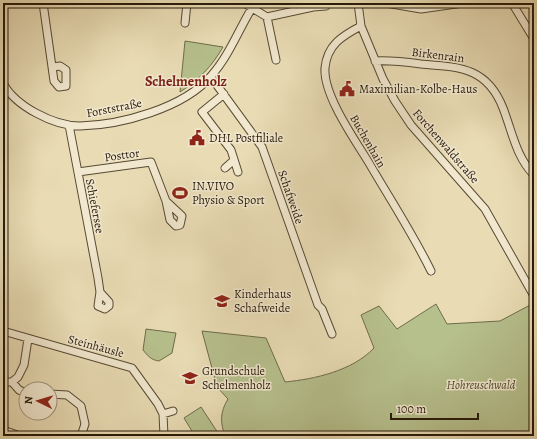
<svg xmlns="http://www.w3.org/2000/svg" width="537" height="439" font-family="Alegreya,serif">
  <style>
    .green { fill: #b6c08d; stroke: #6e6c4a }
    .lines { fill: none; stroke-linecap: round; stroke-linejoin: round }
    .minor-casing { stroke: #574a33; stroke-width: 9 }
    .minor { stroke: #f1e8cf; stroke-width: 7 }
    .labels { text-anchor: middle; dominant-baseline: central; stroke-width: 3; stroke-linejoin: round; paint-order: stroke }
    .street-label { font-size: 12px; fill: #261908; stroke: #f1e8cf }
    .poi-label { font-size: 12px; fill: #261908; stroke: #f1e8cf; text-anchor: start }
    .park-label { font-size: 12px; font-style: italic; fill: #514b30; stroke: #f1e8cf }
    .quarter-label { font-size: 14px; font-weight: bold; fill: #7a1f14; stroke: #f1e8cf }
  </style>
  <rect width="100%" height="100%" fill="#e9dcb5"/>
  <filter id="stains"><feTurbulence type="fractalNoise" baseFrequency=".005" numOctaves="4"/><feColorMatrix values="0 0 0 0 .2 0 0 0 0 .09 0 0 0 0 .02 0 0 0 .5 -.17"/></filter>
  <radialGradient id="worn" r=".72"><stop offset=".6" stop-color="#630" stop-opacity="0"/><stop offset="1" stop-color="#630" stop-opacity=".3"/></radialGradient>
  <path class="green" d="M185,41L223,47C212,66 199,80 180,92Z
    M534,303V436H225C220,422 220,412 228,399L217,387L202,331L266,338L285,382C315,379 352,371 374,348L361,315L379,306L397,329L436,304L447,324L500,321Z
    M146,329L176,333L172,353L159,361C151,360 148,356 143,350Z
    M201,407L220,436H195L184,418Z"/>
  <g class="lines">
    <defs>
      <path id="minor" d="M43,3L54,81L59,87L66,86V70L60,66L53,67
        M244,3L267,17L313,7
        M313,3V7L326,6L325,3
        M358,3L361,26L383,79L395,101L411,125L485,209L534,296
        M386,3L421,9L463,3
        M512,3L534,39
        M267,17L276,60
        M185,23L187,3
        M361,26C342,36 327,45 325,68C323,95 355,140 369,163C390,199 413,234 431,271
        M375,61C390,60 406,62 421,64C459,67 487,67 503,108C512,131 516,157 534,175
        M211,77L262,147L318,305L322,309L332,334
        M3,83C15,106 54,126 80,126C121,125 184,108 211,76C230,55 240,26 255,3
        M224,94L202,112L231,150L238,172
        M69,125L98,278L100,292L98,306L105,309L109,306V302L100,292
        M225,168L234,160
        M78,172L151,162L166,201L170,220L176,226L180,225L182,216L166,201
        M3,331L132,368L158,404L163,414L164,436
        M3,382H12L18,377L24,365L28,339
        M12,382L19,390L26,393
        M50,394L67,395L81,406L85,424L81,436
        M163,414L173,411
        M3,430L20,436"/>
    </defs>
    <use href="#minor" class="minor-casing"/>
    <use href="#minor" class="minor"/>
  </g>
  <defs>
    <symbol id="civic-bare" viewBox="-9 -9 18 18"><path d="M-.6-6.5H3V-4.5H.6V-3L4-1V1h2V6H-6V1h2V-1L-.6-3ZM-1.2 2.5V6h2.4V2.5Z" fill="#8f2418" stroke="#f1e8cf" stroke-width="2.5" paint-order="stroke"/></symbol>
    <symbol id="stadium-bare" viewBox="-9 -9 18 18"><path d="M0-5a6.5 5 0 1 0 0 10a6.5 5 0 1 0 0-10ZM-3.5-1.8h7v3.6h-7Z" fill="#8f2418" stroke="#f1e8cf" stroke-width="2.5" paint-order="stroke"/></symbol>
    <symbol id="school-bare" viewBox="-9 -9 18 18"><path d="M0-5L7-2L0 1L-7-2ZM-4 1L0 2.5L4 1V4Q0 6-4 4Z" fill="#8f2418" stroke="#f1e8cf" stroke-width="2.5" paint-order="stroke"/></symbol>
  </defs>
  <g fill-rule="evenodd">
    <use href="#civic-bare" x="336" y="78" width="22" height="22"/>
    <use href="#civic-bare" x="186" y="127" width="22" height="22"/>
    <use href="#stadium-bare" x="169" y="182" width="22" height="22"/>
    <use href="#school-bare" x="211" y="290" width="22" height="22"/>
    <use href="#school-bare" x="179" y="367" width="22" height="22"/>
  </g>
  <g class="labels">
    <g class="street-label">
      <text transform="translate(438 55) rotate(7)">Birkenrain</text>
      <text transform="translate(114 108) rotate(-11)">Forststraße</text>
      <text transform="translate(368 141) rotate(60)">Buchenhain</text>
      <text transform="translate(446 146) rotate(49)">Forchenwaldstraße</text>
      <text transform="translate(122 155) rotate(-8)">Posttor</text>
      <text transform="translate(291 197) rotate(71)">Schafweide</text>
      <text transform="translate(95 206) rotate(79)">Schiefersee</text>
      <text transform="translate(96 346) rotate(15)">Steinhäusle</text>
    </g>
    <g class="poi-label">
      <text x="359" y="89">Maximilian-Kolbe-Haus</text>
      <text x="209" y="138">DHL Postfiliale</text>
      <text x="192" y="186">IN.VIVO<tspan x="192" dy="14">Physio &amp; Sport</tspan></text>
      <text x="234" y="294">Kinderhaus<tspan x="234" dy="14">Schafweide</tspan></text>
      <text x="202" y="371">Grundschule<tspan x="202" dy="14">Schelmenholz</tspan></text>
    </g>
    <g class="park-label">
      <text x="481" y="385">Hohreuschwald</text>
    </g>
    <g class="quarter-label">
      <text x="186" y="81">Schelmenholz</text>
    </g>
  </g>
  <rect width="537" height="439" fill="none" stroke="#e9dcb5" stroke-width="16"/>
  <rect x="4" y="4" width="529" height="431" fill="none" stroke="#261908" stroke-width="2"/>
  <rect x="8" y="8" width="521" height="423" fill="none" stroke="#261908"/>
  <g transform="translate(38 401) rotate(275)"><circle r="19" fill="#f1e8cf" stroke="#a0957f"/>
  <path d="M0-3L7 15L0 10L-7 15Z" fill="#8f2418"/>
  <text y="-6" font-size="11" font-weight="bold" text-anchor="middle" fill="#261908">N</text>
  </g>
  <path d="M391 413v6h87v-6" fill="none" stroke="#261908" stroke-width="2"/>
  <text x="397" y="413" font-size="12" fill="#261908" stroke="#f1e8cf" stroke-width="3" paint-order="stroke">100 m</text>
  <rect width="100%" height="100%" filter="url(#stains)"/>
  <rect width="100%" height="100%" fill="url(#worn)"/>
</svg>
